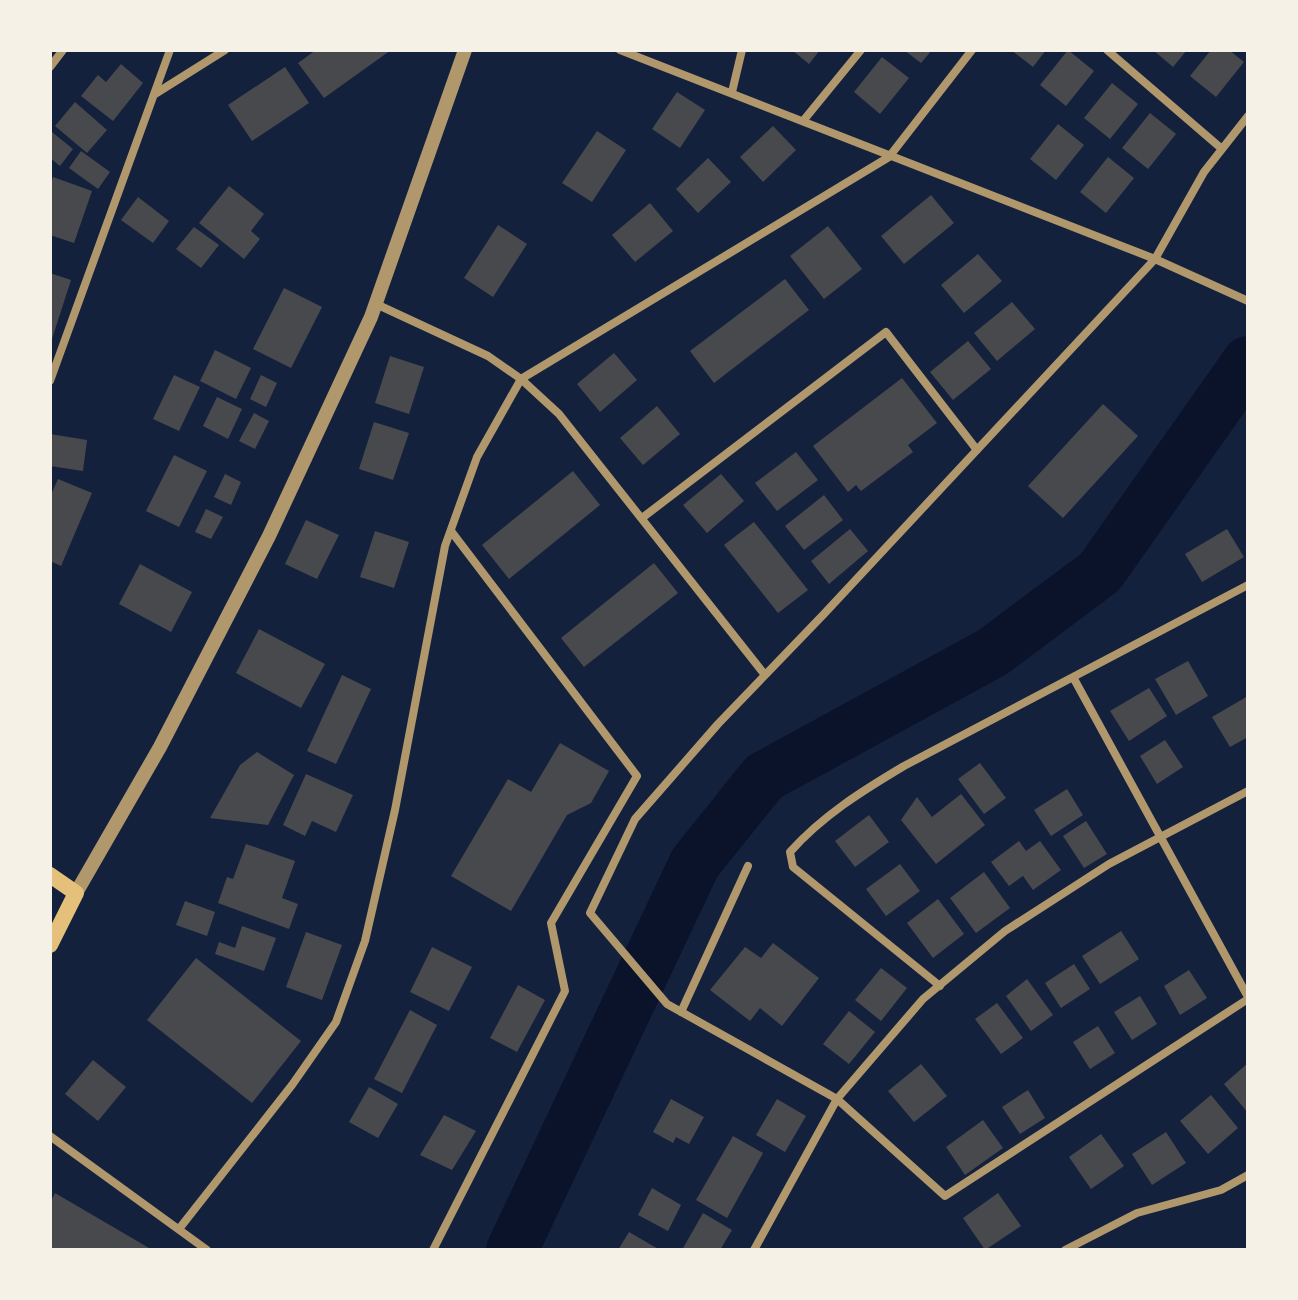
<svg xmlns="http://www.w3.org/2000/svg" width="1298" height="1300" font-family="Signika,sans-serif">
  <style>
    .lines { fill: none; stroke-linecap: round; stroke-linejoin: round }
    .river { stroke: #0b132b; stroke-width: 52 }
    .building { fill: #48494c }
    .minor { stroke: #b1986c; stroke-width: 8 }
    .tertiary { stroke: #b1986c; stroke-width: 14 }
    .secondary { stroke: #e5c07b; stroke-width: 16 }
  </style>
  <rect width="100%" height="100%" fill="#14213d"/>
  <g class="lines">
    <path class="river" d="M512,1250L695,863L764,777L993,652L1100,572L1248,362"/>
  </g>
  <path class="building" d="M316,50H391L324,98L298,63Z
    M792,50H820L809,64Z
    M904,50H932L921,63Z
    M1011,50H1046L1033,67Z
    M1068,50L1094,71L1066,106L1040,85Z
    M1153,50H1187L1173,67Z
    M1211,50H1229L1244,62L1216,97L1190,76Z
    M882,57L909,78L880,114L854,92Z
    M121,64L143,83L113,121L81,96L98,75L106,82Z
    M285,67L309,103L252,141L228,105Z
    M1112,83L1138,104L1110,139L1084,118Z
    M677,92L705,110L680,148L652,129Z
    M75,102L107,130L87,153L55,126Z
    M1150,113L1176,134L1148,169L1122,148Z
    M1058,124L1084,145L1056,180L1030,159Z
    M773,126L796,150L763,182L740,157Z
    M597,131L626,150L592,202L562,183Z
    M52,132L73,149L60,166L50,158Z
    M81,151L110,172L98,189L69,168Z
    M1108,157L1134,178L1106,213L1080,192Z
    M708,158L731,182L698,213L676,189Z
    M53,177L92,191L74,243L50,235V187Z
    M229,186L264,214L251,231L260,239L244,259L199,223Z
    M931,195L954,223L904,264L881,236Z
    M138,197L169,221L153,243L121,220Z
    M650,203L673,231L635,262L612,235Z
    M498,225L527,244L493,297L464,278Z
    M828,226L862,269L824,299L790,256Z
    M194,227L219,245L201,268L176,249Z
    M978,254L1002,281L964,313L941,285Z
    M50,273L71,280L51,342H50Z
    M785,279L809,310L714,383L690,351Z
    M284,288L322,307L291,368L253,349Z
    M1012,302L1035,329L997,361L974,333Z
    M968,341L991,369L953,400L930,372Z
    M215,350L251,368L236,399L200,381Z
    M614,353L637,380L600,412L577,384Z
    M390,356L424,367L409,414L375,403Z
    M174,375L200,387L179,431L153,419Z
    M261,375L277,383L266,407L250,399Z
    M902,378L937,423L908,445L913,452L861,491L856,485L848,492L813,446Z
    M217,397L242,409L228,439L203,426Z
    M1103,404L1138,436L1063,518L1028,486Z
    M657,406L680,434L643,465L620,438Z
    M254,413L269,421L255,449L239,441Z
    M374,422L409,433L393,480L359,469Z
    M50,434L87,440L83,471L50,466Z
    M796,452L818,480L777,511L755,483Z
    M174,455L207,471L179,527L146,511Z
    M573,471L600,505L509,579L482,545Z
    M225,474L241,482L231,505L214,497Z
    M721,474L744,501L707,533L683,505Z
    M58,479L92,493L61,566L50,561V497Z
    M824,495L843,520L804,550L785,526Z
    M206,509L223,517L211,539L195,532Z
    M306,520L339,535L317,579L285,564Z
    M754,522L808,590L778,613L724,545Z
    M850,529L868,551L829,584L811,561Z
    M1227,529L1244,557L1202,582L1185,554Z
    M375,531L409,542L394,588L360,577Z
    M654,563L678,593L584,667L561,638Z
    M140,564L192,592L171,632L119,604Z
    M259,629L325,664L301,708L236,673Z
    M1188,661L1208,696L1176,715L1155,679Z
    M342,675L371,689L336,764L307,751Z
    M1149,688L1167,716L1129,741L1110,711Z
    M1248,696V737L1230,747L1212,717Z
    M1165,740L1183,767L1157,784L1140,756Z
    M560,743L609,771L591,803L567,815L511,911L451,876L508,779L531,792Z
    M257,752L294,775L268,825L210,818L240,765Z
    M980,763L1006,798L984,814L958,779Z
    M306,774L353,795L336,832L312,821L305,836L283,825Z
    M1067,789L1083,815L1051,836L1034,810Z
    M961,794L985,825L936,864L901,820L917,797L932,817Z
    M869,815L889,842L855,867L835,841Z
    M1086,821L1107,854L1084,868L1063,836Z
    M1019,841L1026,851L1040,841L1061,870L1033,890L1023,876L1009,886L991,862Z
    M246,844L295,861L282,898L298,904L289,929L218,903L227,877L233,879Z
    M900,864L920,891L886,916L866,889Z
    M984,872L1010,908L976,933L950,898Z
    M938,899L964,934L933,958L907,923Z
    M185,901L215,912L207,936L176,925Z
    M242,926L276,938L264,971L215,954L219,942L235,948Z
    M1121,931L1139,959L1100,984L1082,956Z
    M306,932L342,945L322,1000L286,987Z
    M773,943L819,978L782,1026L760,1008L750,1021L710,990L745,947L761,958Z
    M432,947L472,967L449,1011L410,992Z
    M196,958L301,1041L252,1103L147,1020Z
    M1074,964L1090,989L1061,1008L1045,983Z
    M881,968L907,988L881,1021L855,1000Z
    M1189,970L1207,998L1180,1015L1164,986Z
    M1027,979L1053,1015L1031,1031L1006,996Z
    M518,985L545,1000L517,1052L490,1038Z
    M1140,996L1157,1024L1132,1040L1114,1012Z
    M997,1003L1023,1038L1001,1054L975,1019Z
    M410,1010L437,1025L402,1093L374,1079Z
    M849,1011L875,1032L849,1064L823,1044Z
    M1098,1026L1115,1053L1090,1069L1073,1042Z
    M93,1060L126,1087L98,1121L65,1094Z
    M1248,1063V1113L1224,1084Z
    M921,1064L947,1096L914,1122L888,1091Z
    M369,1087L398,1104L378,1138L349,1122Z
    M1028,1090L1045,1118L1020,1134L1002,1107Z
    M1211,1095L1238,1128L1208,1154L1180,1121Z
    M671,1099L704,1117L689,1144L676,1137L673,1143L653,1132Z
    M777,1099L806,1116L785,1152L756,1135Z
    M444,1115L476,1131L452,1170L420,1155Z
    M983,1120L1003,1148L965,1175L946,1147Z
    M1166,1132L1186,1163L1152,1185L1132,1154Z
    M1101,1134L1124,1166L1091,1189L1069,1157Z
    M733,1136L763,1153L727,1218L696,1200Z
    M652,1188L681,1205L668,1231L638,1215Z
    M55,1193L149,1248L50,1250V1203Z
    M998,1193L1021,1226L985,1250L963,1218Z
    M703,1213L732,1230L720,1250H682Z
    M629,1232L660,1250H618Z"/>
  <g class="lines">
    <path class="minor" d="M620,50L1155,259L1248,301
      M1107,50L1222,149
      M50,67L63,50
      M732,92L742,50
      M155,94L225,50
      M1248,116L1204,172L1155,259L823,615L718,724L635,819L590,913L667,1004L837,1099L945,1196L1248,999
      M803,121L861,50
      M376,304L488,356L521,379L559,414L765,675
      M50,381L170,50
      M642,518L886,332L977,450
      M1073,677L1248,997
      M940,986L793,867L790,852C822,816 862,791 904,766L1248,585
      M681,1012L748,866
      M50,1136L207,1250
      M179,1229L292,1085L336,1022L365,941L395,810L445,546L477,457L521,379L889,157L972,50
      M433,1250L565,991L551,923L637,776L451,531
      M754,1250L837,1099L923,999L1005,931L1109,864L1248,791
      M1065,1250L1137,1213L1221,1190L1248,1175"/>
    <path class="tertiary" d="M76,893L160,747L269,536L371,317L465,50"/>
    <path class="secondary" d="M50,875L76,893L50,945"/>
  </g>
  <rect width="1298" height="1300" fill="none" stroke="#f6f1e7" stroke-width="104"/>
</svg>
